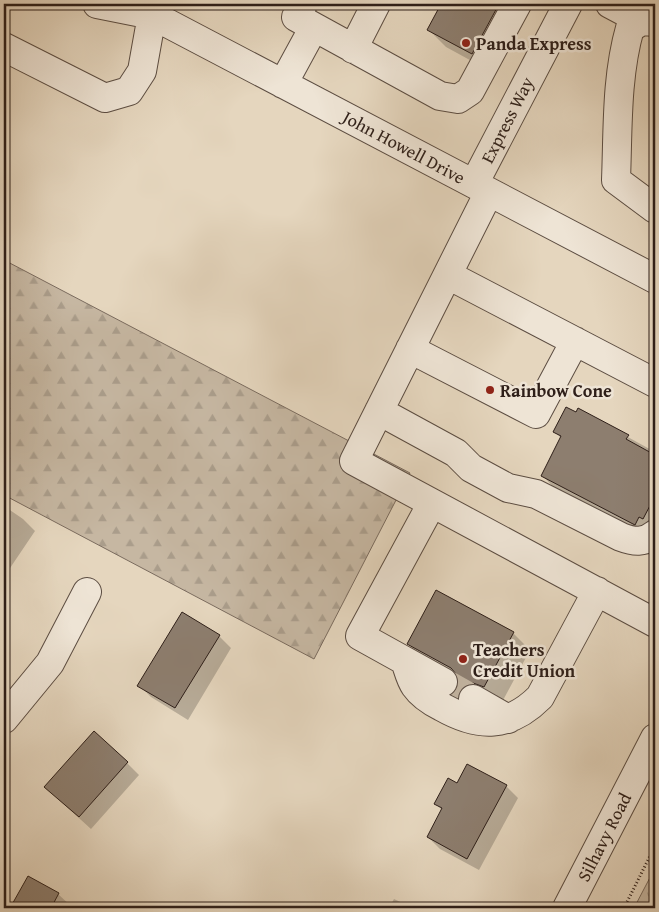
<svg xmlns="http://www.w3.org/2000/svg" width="659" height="912" font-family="'Gentium Book Plus',serif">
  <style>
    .grass { fill: url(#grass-tufts); stroke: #7a6b5e }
    .forest { fill: url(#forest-firs); stroke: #7a6b5e }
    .shadow { fill: #0003 }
    .building { fill: #8d7e6f; stroke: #2e1f19 }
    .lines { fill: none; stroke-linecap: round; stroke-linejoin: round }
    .minor-tunnel { stroke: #c0b19d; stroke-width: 28; stroke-dasharray: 28 14; stroke-linecap: butt }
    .minor-casing { stroke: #5c4d42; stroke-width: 30 }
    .path { stroke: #2e1f19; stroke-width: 3; stroke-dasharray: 1 2.5; stroke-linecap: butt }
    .minor { stroke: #eee4d5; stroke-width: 28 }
    .poi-dot { fill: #8f2418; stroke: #eee4d5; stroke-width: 2 }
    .labels { text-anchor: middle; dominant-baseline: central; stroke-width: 5; stroke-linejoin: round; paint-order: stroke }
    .poi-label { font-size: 18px; font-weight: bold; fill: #2e1f19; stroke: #eee4d5; text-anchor: start }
    .street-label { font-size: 18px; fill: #2e1f19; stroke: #eee4d5 }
  </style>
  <defs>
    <pattern id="grass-tufts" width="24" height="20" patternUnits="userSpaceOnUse" patternTransform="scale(1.25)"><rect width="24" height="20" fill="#c6b7a2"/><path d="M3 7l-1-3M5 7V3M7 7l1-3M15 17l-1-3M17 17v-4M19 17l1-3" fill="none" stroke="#aa9d8b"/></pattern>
    <pattern id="forest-firs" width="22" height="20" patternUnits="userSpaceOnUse" patternTransform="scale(1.25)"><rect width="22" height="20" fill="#c6b7a2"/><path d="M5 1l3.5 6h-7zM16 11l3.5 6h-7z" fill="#aa9d8b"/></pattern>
  </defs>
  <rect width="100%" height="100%" fill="#e5d6be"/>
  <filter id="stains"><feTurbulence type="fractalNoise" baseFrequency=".004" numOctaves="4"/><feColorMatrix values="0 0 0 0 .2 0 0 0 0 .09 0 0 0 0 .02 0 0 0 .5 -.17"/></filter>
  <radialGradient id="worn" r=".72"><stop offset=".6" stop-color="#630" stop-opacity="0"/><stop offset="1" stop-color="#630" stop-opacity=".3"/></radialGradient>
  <path class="grass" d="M655,868V908H634Z"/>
  <path class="forest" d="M4,260L410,473L314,659L4,495Z"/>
  <path class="shadow" d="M442,4H529L490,71L446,47L428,29Z
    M652,50H655V160L649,153Z
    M579,410L655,452V536L653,542L559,493L542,475L562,439L555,432L577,414Z
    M4,506L23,519L35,531L4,577Z
    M513,633L530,650L501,704L471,712L454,694L458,690L459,680L426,661L408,644Z
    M219,636L231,648L188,720L151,697L139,685Z
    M127,763L139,775L91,829L58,799Z
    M458,785L506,786L518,798L479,870L440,849L428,837L442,810L436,804Z
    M58,894L71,906L69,908H4V901L13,906Z
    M394,899L413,908H389Z"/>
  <path class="building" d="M441,4H499L472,54L427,30Z
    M566,407L576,412L578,408L629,435L626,439L655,455V496L643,519L639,517L635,525L541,476L561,436L553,432Z
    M436,590L514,632L484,687L473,683L466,685L460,691L458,697L452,695L457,689L459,682L456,674L451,668L407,644Z
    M182,612L220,635L175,708L137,686Z
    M94,731L128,762L79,817L44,787Z
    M467,764L507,785L467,859L427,837L442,808L434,804L448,778L457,783Z
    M28,876L59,893L51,908H10Z"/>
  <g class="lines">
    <path class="minor-tunnel" d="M443,682L473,699"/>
    <defs>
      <path id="minor" d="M303,4L296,17L440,96L458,99L470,91L517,4
        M610,4L642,21
        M152,15L655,279
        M655,22L642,21L630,28C616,77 618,130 616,180L655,209
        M4,47L105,98L129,91L142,71L152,15L97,4
        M353,49L376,4
        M283,84L314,27
        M474,184L568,4
        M489,192L354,461L655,623
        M448,275L655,383
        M410,349L536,414L575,341
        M379,411L456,453L471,468L508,488L536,494L621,537C634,542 644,543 655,534
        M432,503L360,636L443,682
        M405,661C408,669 410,679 415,686C422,696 432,702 442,707C479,728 509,728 540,697L597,591
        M473,699L508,719
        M4,719L50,663L87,592
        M567,908L655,738"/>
    </defs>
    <use href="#minor" class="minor-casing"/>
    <path class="path" d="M624,908L655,846"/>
    <use href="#minor" class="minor"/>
  </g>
  <g class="poi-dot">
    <circle cx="466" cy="43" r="5"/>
    <circle cx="490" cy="390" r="5"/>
    <circle cx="463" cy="659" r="5"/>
  </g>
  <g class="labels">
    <g class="poi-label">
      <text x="476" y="43">Panda Express</text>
      <text x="500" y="390">Rainbow Cone</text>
      <text x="473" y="649">Teachers<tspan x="473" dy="21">Credit Union</tspan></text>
    </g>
    <g class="street-label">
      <text transform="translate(507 120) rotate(-63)">Express Way</text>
      <text transform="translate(404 147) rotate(28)">John Howell Drive</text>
      <text transform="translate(604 837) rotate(-63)">Silhavy Road</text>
    </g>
  </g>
  <rect width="659" height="912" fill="none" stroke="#e5d6be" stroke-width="20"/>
  <rect x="5" y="5" width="649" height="902" fill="none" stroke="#2e1f19" stroke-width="2.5"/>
  <rect x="10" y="10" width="639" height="892" fill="none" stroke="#2e1f19"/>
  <rect width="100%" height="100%" filter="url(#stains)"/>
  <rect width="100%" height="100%" fill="url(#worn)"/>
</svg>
